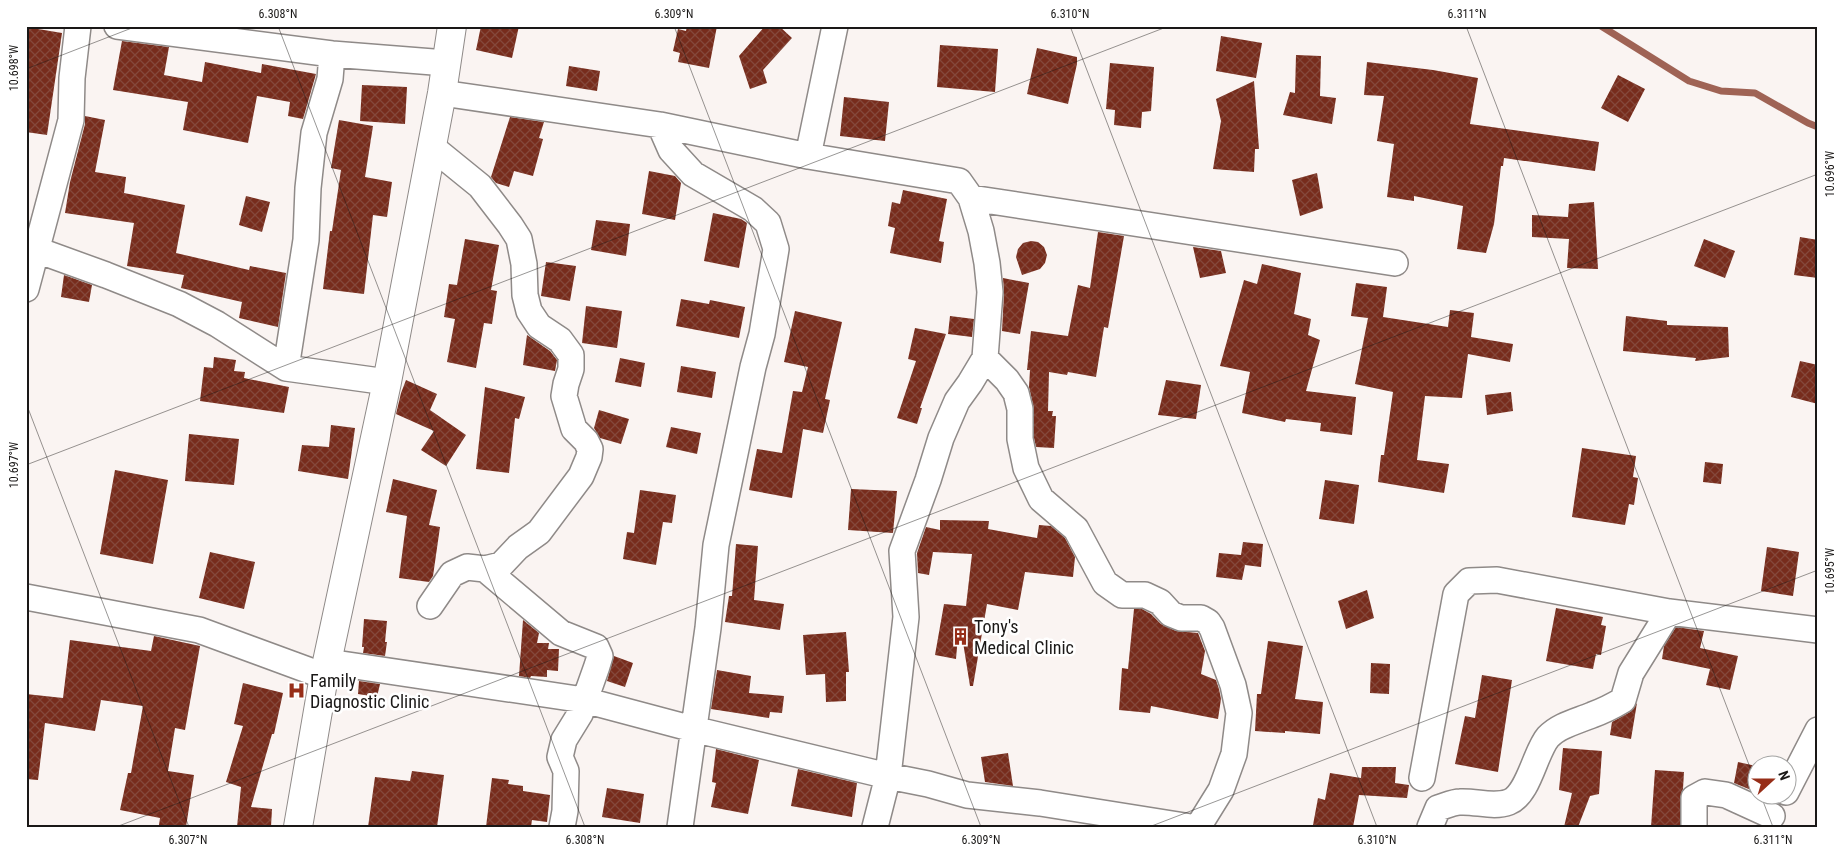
<svg xmlns="http://www.w3.org/2000/svg" width="1844" height="853" font-family="'Roboto Condensed',sans-serif">
  <style>
    .lines { fill: none; stroke-linecap: round; stroke-linejoin: round }
    .stream { stroke: #9f6355; stroke-width: 7 }
    .building { fill: url(#building-cross-hatch) }
    .minor-casing { stroke: #8f8a88; stroke-width: 28 }
    .tertiary-casing { stroke: #8f8a88; stroke-width: 30 }
    .minor { stroke: #fff; stroke-width: 25 }
    .tertiary { stroke: #fff; stroke-width: 28 }
    .ticks { fill: none; stroke: #1a1817; stroke-width: 1; stroke-opacity: 0.45 }
    .labels { text-anchor: middle; dominant-baseline: central; stroke-width: 5; stroke-linejoin: round; paint-order: stroke }
    .poi-label { font-size: 18px; fill: #1a1817; stroke: #fff; text-anchor: start }
    .neatline { fill: none; stroke: #1a1817; stroke-width: 2 }
    .ticks-label { font-size: 12px; text-anchor: middle; fill: #1a1817 }
  </style>
  <defs>
    <pattern id="building-cross-hatch" width="8" height="8" patternUnits="userSpaceOnUse" patternTransform="scale(1.25)"><rect width="8" height="8" fill="#772c1c"/><path d="M0 0l8 8M0 8l8-8" fill="none" stroke="#84483b"/></pattern>
  </defs>
  <rect width="100%" height="100%" fill="#faf4f2"/>
  <g class="lines">
    <path class="stream" d="M1601,26L1689,81L1721,91L1755,93L1808,123L1818,127"/>
  </g>
  <path class="building" d="M481,26H519L512,58L476,50Z
    M687,26H717L709,68L678,62L680,53L673,51L678,29L686,31Z
    M765,26H779L792,38L763,70L767,83L750,89L739,56Z
    M26,27L62,33L47,135L26,132Z
    M1221,36L1262,43L1256,78L1216,71Z
    M122,41L169,47L164,75L202,82L205,62L261,73L262,64L316,74L303,119L288,116L290,102L257,96L248,143L183,130L188,102L113,90Z
    M940,45L998,49L995,92L937,87Z
    M1037,48L1077,57V64L1068,104L1027,94Z
    M1296,55L1321,56L1320,96L1336,98L1332,124L1283,115L1290,92L1295,93Z
    M1367,62L1433,70L1478,78L1470,124L1599,142L1595,171L1504,158L1503,166H1501L1494,224L1486,253L1457,249L1463,206L1414,196V201L1387,197L1394,144L1377,141L1384,96L1364,95Z
    M1110,63L1154,67L1151,111L1142,112L1141,128L1114,125L1115,110L1106,109Z
    M569,66L600,71L597,91L566,86Z
    M1618,75L1645,89L1628,122L1601,108Z
    M1254,81L1259,149H1255L1254,172L1213,169L1221,121L1216,99Z
    M362,85L407,87L405,124L360,121Z
    M844,97L889,102L885,141L840,136Z
    M85,116L105,120L95,172L126,177L124,193L185,205L176,253L249,270L250,266L286,273L278,327L239,318L242,302L181,288L184,275L127,266L134,223L65,213L70,182L85,124Z
    M510,117L544,122L539,138L543,139L533,176L514,171L509,187L496,183L491,177Z
    M339,120L373,126L365,177L392,182L387,217L373,215L364,294L323,289L330,231H332L341,170L331,168Z
    M649,171L675,176L681,183L675,220L642,214Z
    M1317,173L1323,208L1300,216L1292,180Z
    M903,190L947,199L939,241L944,242L941,263L890,253L895,228L888,226L892,202L900,204Z
    M246,196L270,202L262,232L239,225Z
    M1594,202L1598,269L1567,268L1569,239L1532,237V215L1568,217L1569,204Z
    M713,213L741,219L747,223L739,268L704,261Z
    M596,220L630,224L626,256L591,250Z
    M1098,232L1124,236L1108,328L1104,327L1096,377L1068,372L1067,375L1049,372L1048,411H1053L1052,416H1056L1054,448L1036,447L1034,438V409L1029,387L1030,370H1027L1031,331L1068,336L1078,285L1090,288Z
    M1800,237L1818,240V278L1794,275Z
    M465,239L499,245L491,290L497,291L492,324L484,323L476,368L447,362L455,319L444,317L449,284L457,285Z
    M1704,239L1735,251L1725,278L1694,266Z
    M1031,241L1038,242L1044,247L1047,255L1045,263L1040,269L1022,275L1016,257L1018,249L1023,243Z
    M1193,247L1221,251L1226,273L1200,278Z
    M546,262L576,266L570,301L541,296Z
    M1262,264L1301,273L1294,314L1311,319L1308,335L1320,340L1306,391L1356,397L1352,435L1320,431L1321,423L1286,419L1285,422L1242,413L1250,372L1220,366L1244,280L1257,284Z
    M64,275L92,285L89,302L61,297Z
    M1003,278L1029,283L1020,334L1002,331L1004,293Z
    M1356,283L1387,287L1383,317L1448,327L1450,310L1474,313L1471,337L1513,344L1510,362L1468,354L1462,398L1425,396L1417,460L1449,464L1444,493L1378,482L1381,455H1384L1393,392L1355,384L1368,318L1351,316Z
    M681,299L709,304L710,300L745,307L739,338L676,326Z
    M586,306L622,311L617,348L582,343Z
    M795,311L842,322L825,399L830,400L823,433L803,429L792,498L749,490L757,449L782,453L793,391L802,392L808,367L784,362Z
    M950,316L974,319L972,337L948,334Z
    M1626,316L1667,321V325L1728,327L1729,357L1695,361L1696,358L1623,351Z
    M915,328L946,334L920,408H922L917,424L897,418L916,361L908,359Z
    M527,335L550,351L557,360L555,371L523,365Z
    M214,357L236,360L234,371L245,372L244,378L289,387L284,413L200,401L204,367L213,368Z
    M620,358L645,363L641,387L615,382Z
    M1800,361L1818,365V404L1791,397Z
    M681,366L716,372L712,398L677,392Z
    M406,380L437,394L430,410L466,435L446,466L421,450L434,431L396,414L401,393Z
    M1166,380L1201,385L1196,419L1158,415Z
    M485,387L525,397L519,419L515,418L509,473L476,469Z
    M1511,392L1513,411L1487,415L1485,395Z
    M599,410L629,419L621,444L600,438L594,428Z
    M331,425L355,428L348,479L298,471L302,445L329,447Z
    M671,427L701,433L697,454L666,447Z
    M189,434L239,439L234,485L185,481Z
    M1582,448L1636,456L1633,477L1638,478L1634,505L1629,504L1625,525L1572,517Z
    M1705,462L1723,464L1721,484L1703,482Z
    M115,470L168,480L153,564L100,554Z
    M393,479L437,490L429,525L440,527L433,576L429,582L399,578L407,516L386,512Z
    M1325,480L1359,485L1354,524L1319,519Z
    M851,489L897,491L893,533L848,530Z
    M640,490L676,495L672,523L663,522L656,565L623,559L627,532L634,533Z
    M940,520L989,521L988,529L1037,538L1039,525L1051,526L1065,538L1075,557L1073,577L1025,572L1018,610L987,604L973,686H970L962,636H958L956,659L935,655L944,604L966,606L972,554L933,552L929,575L918,573L917,553L926,527L940,530Z
    M1243,542L1263,544L1261,567L1245,565L1242,580L1216,577L1219,553L1241,555Z
    M736,544L758,546L754,600L784,604L780,630L725,622L729,596H732Z
    M1767,547L1799,552L1793,596L1761,591Z
    M210,552L255,562L244,609L199,598Z
    M1367,590L1374,618L1346,629L1338,601Z
    M1556,608L1603,617L1601,625L1606,626L1601,655L1596,654L1593,669L1546,661Z
    M1134,609H1142L1151,614L1161,624L1176,631L1198,633L1205,651L1201,674L1216,680L1219,689L1221,699L1218,719L1151,706L1150,713L1119,710L1122,668L1128,669Z
    M364,619L387,621L385,642H387L385,656L363,653L364,647H362Z
    M523,620L539,633L537,643H549L548,649H559L558,671L547,670V677L531,676L530,678L519,676Z
    M1676,627L1704,631L1700,648L1738,656L1730,690L1706,685L1710,669L1662,659L1664,646Z
    M846,632L849,672H846V701L826,702L825,674L806,675L803,635Z
    M154,636L200,646L185,730L175,728L168,771L194,775L186,827L159,825L160,818L120,810L128,773H131L143,706L101,700L95,731L45,723L38,780L26,779V694L63,698L70,640L151,651Z
    M1268,641L1303,646L1295,699L1323,702L1320,734L1285,731V733L1255,731L1257,694H1261Z
    M614,656L633,663L625,687L607,681Z
    M1371,663L1390,664L1389,694L1370,693Z
    M717,670L751,676L749,693L784,696L782,713L770,712L769,718L711,709Z
    M1482,675L1512,680L1498,772L1455,764L1465,716L1475,718Z
    M359,681L380,684L377,697L358,694Z
    M243,683L283,693L274,734H272L251,807L272,809L271,827H237L241,787L226,782L243,726L234,724Z
    M1637,703L1631,739L1610,735L1612,722L1630,712Z
    M1563,748L1602,751L1599,794L1590,796L1578,827H1564L1572,793L1559,790Z
    M716,749L759,760L748,814L711,807L716,783L712,782Z
    M1008,753L1013,786L985,782L981,757Z
    M1738,762L1756,766V792L1734,783Z
    M1362,767H1396L1395,783L1409,785L1407,798L1359,795L1353,827H1324L1313,825L1318,798L1325,800L1330,773L1361,778Z
    M798,769L857,783L852,817L791,806Z
    M1655,770L1684,772L1683,789L1680,798V827H1651Z
    M412,771L444,775L437,827H368L375,777L410,781Z
    M492,778L509,780L508,784L523,786V791L550,795L547,822L532,820L531,827H486Z
    M607,788L644,794L640,823L602,817Z"/>
  <g class="lines">
    <defs>
      <path id="minor" d="M117,26L332,54L446,63
        M660,125L671,150L693,174L753,209L768,223L776,249L762,334L753,367L716,545L708,628L680,827
        M808,156L835,26
        M971,198L1395,263
        M37,250L106,275L179,304L217,324L286,368L387,382
        M26,289L71,120L72,78L78,26
        M985,358L1007,380L1016,393L1020,409V439L1026,468L1041,499L1076,529L1105,583L1122,595H1145L1160,602L1171,614L1181,618H1201L1208,622L1212,628L1233,685L1239,713L1234,754L1221,790L1198,827
        M286,368L306,240L308,188L314,133L330,79L332,54
        M485,569L561,633L596,647L600,656L597,666L580,714L564,740L560,757L566,771L565,811L562,827
        M26,597L199,630L324,676
        M430,606L452,574L467,567L485,569L501,565L518,547L539,532L581,476L589,457L590,449L586,441L574,429L564,396L566,384L571,369V355L560,340L539,326L529,311L525,295L524,264L519,239L510,225L480,186L432,147
        M328,662L584,700L693,729L888,776L906,617L902,551L928,480L941,438L957,401L970,383L985,358L990,292L987,263L981,231L971,198L959,181L808,156L660,125L442,93
        M1422,778L1456,594L1469,581L1497,580L1669,612L1818,630
        M1786,792L1818,730
        M875,827L888,776L928,784L967,795L1040,803L1191,827
        M1430,827L1438,808C1445,806 1453,802 1460,802C1477,801 1493,808 1509,802C1529,794 1535,752 1548,737C1559,725 1578,721 1592,715C1603,711 1613,706 1623,700L1631,673L1669,612
        M1694,827V798L1705,792L1726,795L1772,816"/>
      <path id="tertiary" d="M298,827L324,676L387,382L442,93L452,26"/>
    </defs>
    <use href="#minor" class="minor-casing"/>
    <use href="#tertiary" class="tertiary-casing"/>
    <use href="#minor" class="minor"/>
    <use href="#tertiary" class="tertiary"/>
  </g>
  <path class="ticks" d="M278,26L585,827M674,26L981,827M1070,26L1377,827M1466,26L1756,783M26,69L137,26M26,403L189,827M26,465L1169,26M1761,796L1773,827M116,827L1818,174M1149,827L1818,570"/>
  <defs>
    <symbol id="building-bare" viewBox="-9 -9 18 18"><path d="M-4-6H4V6H1V3H-1V6H-4ZM-2.5-4.3h1.7v1.8h-1.7ZM.8-4.3h1.7v1.8H.8ZM-2.5-1h1.7V.8h-1.7ZM.8-1h1.7V.8H.8Z" fill="#972e18" stroke="#fff" stroke-width="2.5" paint-order="stroke"/></symbol>
    <symbol id="hospital-bare" viewBox="-9 -9 18 18"><path d="M-5-5h3v3.5h4V-5h3V5h-3V1.5h-4V5h-3Z" fill="#972e18" stroke="#fff" stroke-width="2.5" paint-order="stroke"/></symbol>
  </defs>
  <g fill-rule="evenodd">
    <use href="#building-bare" x="948" y="624" width="25" height="25"/>
    <use href="#hospital-bare" x="284" y="678" width="25" height="25"/>
  </g>
  <g class="labels">
    <g class="poi-label">
      <text x="974" y="626">Tony's<tspan x="974" dy="21">Medical Clinic</tspan></text>
      <text x="310" y="680">Family<tspan x="310" dy="21">Diagnostic Clinic</tspan></text>
    </g>
  </g>
  <rect width="1844" height="853" fill="none" stroke="#ffffff" stroke-width="55"/>
  <g transform="translate(1772 780) rotate(69)"><circle r="24" fill="#ffffff" stroke="#a3a3a2"/>
  <path d="M0-4L9 19L0 12L-9 19Z" fill="#972e18"/>
  <text y="-8" font-size="14" font-weight="bold" text-anchor="middle" fill="#1a1817">N</text>
  </g>
  <rect x="28" y="28" width="1788" height="798" class="neatline"/>
  <g class="ticks-label">
    <text x="278" y="18">6.308°N</text>
    <text x="674" y="18">6.309°N</text>
    <text x="1070" y="18">6.310°N</text>
    <text x="1467" y="18">6.311°N</text>
    <text transform="translate(14 68) rotate(-90)" y="4">10.698°W</text>
    <text transform="translate(1830 174) rotate(-90)" y="4">10.696°W</text>
    <text transform="translate(14 465) rotate(-90)" y="4">10.697°W</text>
    <text transform="translate(1830 571) rotate(-90)" y="4">10.695°W</text>
    <text x="188" y="844">6.307°N</text>
    <text x="585" y="844">6.308°N</text>
    <text x="981" y="844">6.309°N</text>
    <text x="1377" y="844">6.310°N</text>
    <text x="1773" y="844">6.311°N</text>
  </g>
</svg>
